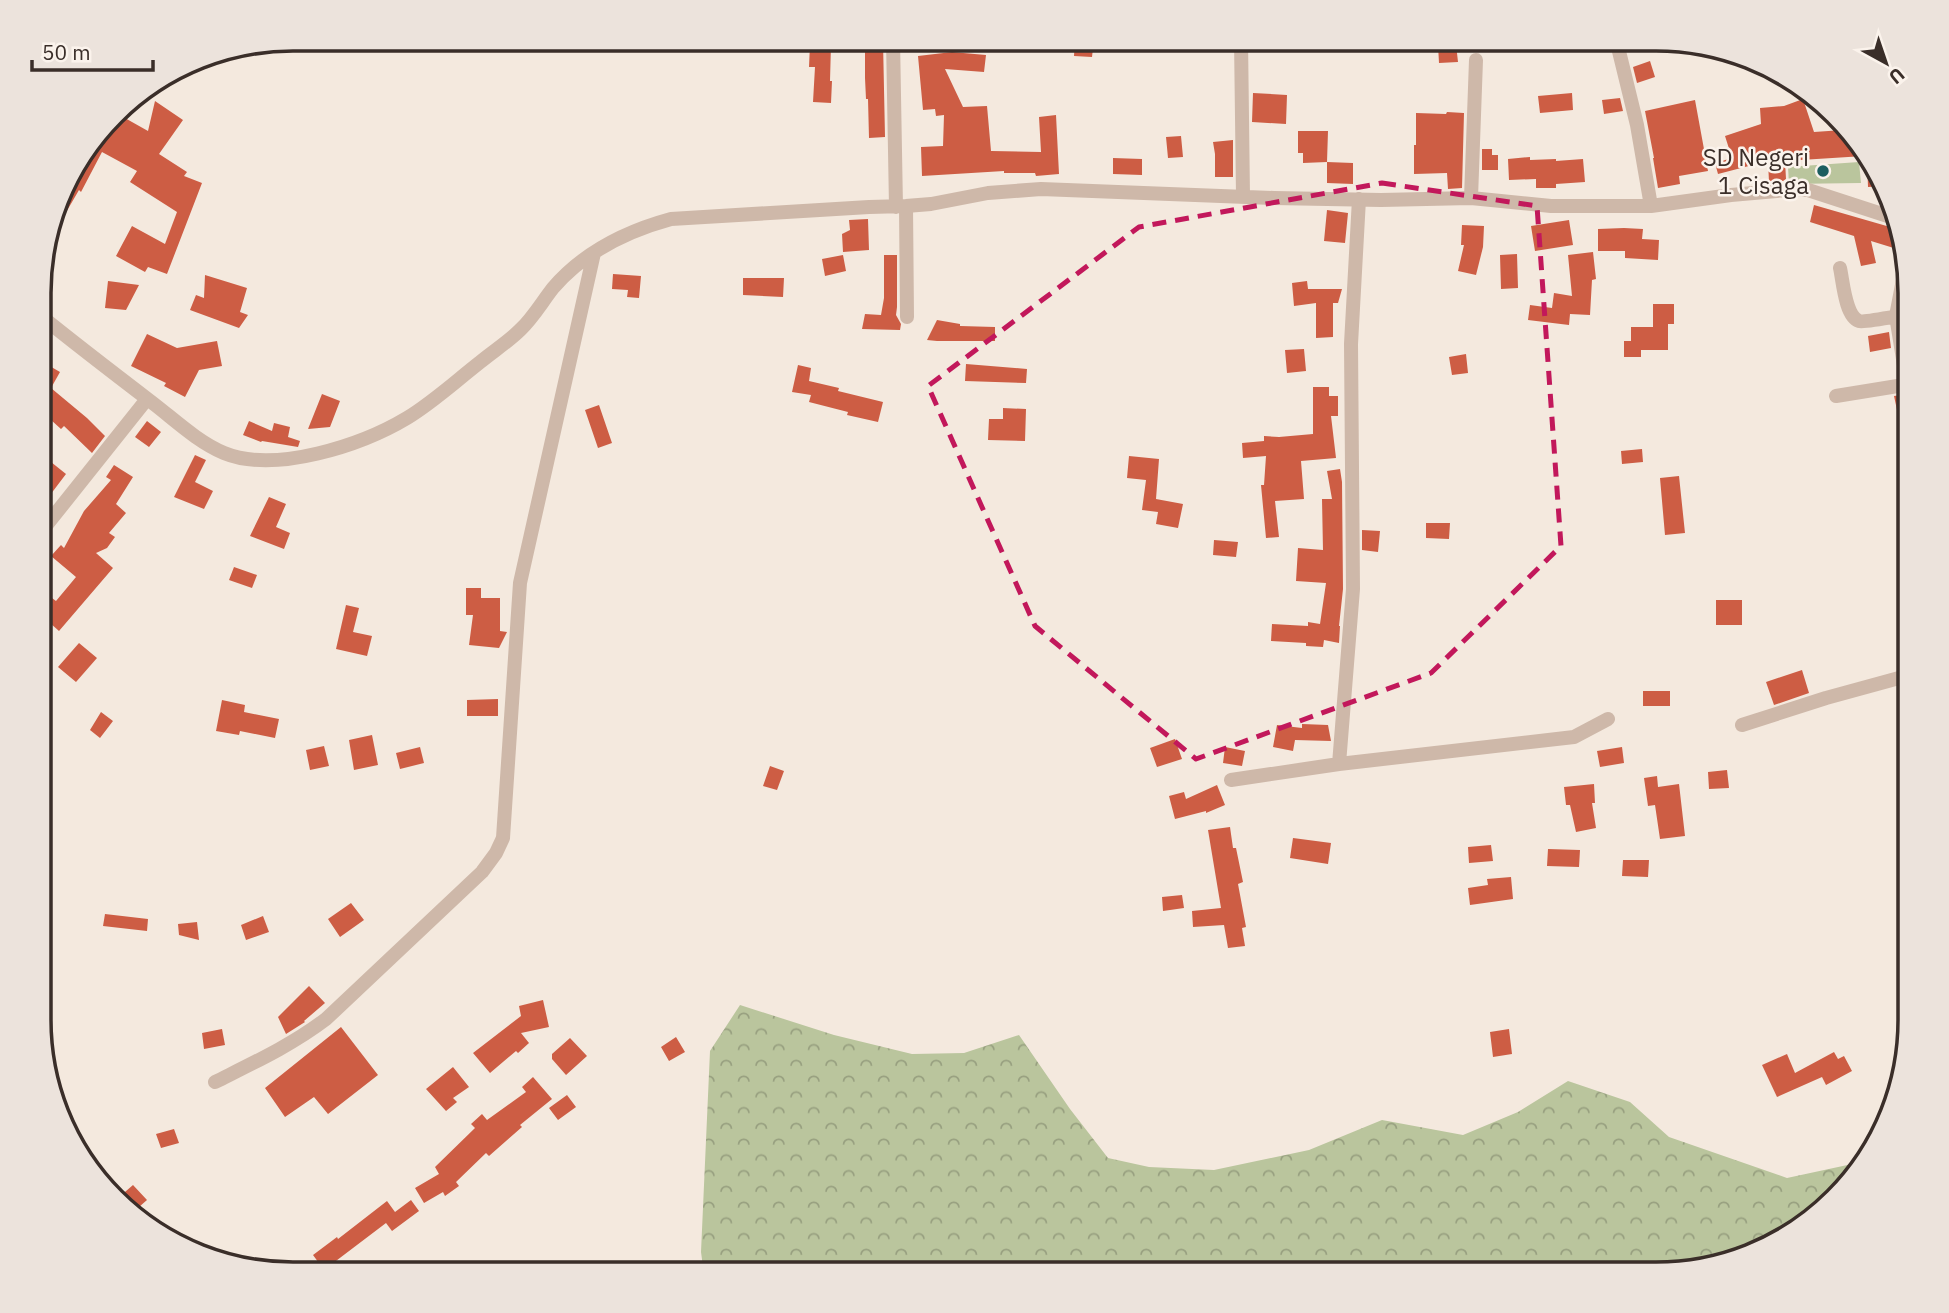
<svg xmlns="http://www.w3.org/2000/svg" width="1949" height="1313" font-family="'IBM Plex Sans',sans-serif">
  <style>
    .green { fill: #bac59d }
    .forest { fill: url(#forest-crowns) }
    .building { fill: #cd5d44 }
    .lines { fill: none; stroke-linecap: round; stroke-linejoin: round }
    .street { stroke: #ceb8a9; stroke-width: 14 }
    .marked { fill: none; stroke: #c2185b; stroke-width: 5; stroke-dasharray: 14 9; stroke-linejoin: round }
    .poi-dot { fill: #1c5e5f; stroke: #fbf3ec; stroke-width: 2.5 }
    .labels { text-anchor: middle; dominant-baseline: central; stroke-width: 5; stroke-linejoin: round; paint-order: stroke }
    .poi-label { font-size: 24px; fill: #3a2e29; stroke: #fbf3ec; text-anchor: end }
    .rim { fill: none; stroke: #3a2e29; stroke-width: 3.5 }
  </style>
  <defs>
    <pattern id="forest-crowns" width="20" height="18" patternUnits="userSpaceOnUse" patternTransform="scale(1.75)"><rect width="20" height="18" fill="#bac59d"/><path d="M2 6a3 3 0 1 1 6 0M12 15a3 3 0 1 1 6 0" fill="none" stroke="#98a080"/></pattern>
  </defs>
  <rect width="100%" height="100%" fill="#f4e9de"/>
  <path class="green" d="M1859,162L1861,183L1789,184L1788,167Z"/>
  <path class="forest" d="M740,1005L834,1035L912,1054L964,1053L1019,1035L1070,1109L1108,1158L1149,1167L1214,1170L1309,1150L1382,1120L1463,1135L1518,1112L1568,1081L1630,1102L1669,1137L1787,1178L1866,1161L1858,1175L1769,1248L1656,1274H704L701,1252L710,1051Z"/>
  <path class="building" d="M1075,39H1094L1092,57L1074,56Z
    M883,41L885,137L869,138L868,99H866L865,78V42Z
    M810,44H831L830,81H832L831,103L813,102L815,67H809Z
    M1456,44L1458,62L1439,63L1438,45Z
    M952,52L986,55L984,72L945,69L963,107L987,106L991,151L1041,152L1039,117L1056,115L1059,174L1036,176L1035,173H1004V171L922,176L921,147L943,146L944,115L936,116L935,109L923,110L918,56Z
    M1650,61L1655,77L1637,83L1633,67Z
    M1253,93L1287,95L1286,124L1252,122Z
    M1572,93L1573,110L1540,113L1538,96Z
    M1620,98L1623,111L1604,114L1602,100Z
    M1803,99L1814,132L1843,130L1864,156L1785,161L1786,179L1783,181L1769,182L1768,161L1718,174L1715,163L1732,158L1725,136L1761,124L1760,108L1784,106Z
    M1695,100L1708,171L1679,176L1680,184L1658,188L1653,158H1654L1645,111Z
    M155,101L183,120L159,154L187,172L184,176L202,183L167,274L148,267L145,272L116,256L132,226L165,244L177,212L130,182L137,171L102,152L81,192L79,190L54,233L49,231L65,180L116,113L148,131Z
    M1447,112L1464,113L1462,188L1448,189L1447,173L1414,174V145H1416V113L1446,114Z
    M1298,131H1328L1327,162L1303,163V153H1298Z
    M1181,136L1183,157L1168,158L1166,137Z
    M1233,140V177H1215V154L1213,142Z
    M1482,149H1492V155H1498V170H1482Z
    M1530,157V160L1556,159V161L1583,159L1585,182L1556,184V188H1536V179L1509,180L1508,159Z
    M1113,158L1142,159V175L1113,174Z
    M1867,159L1884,180L1886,186L1868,187Z
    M1327,162L1353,163V184L1327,183Z
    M1814,205L1897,229L1900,239L1897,249L1871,241L1876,263L1861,266L1854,236L1810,222Z
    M1327,210L1348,213L1345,243L1324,241Z
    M868,219L869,250L843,252L842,234L850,230L849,220Z
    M1569,220L1573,245L1535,251L1531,226Z
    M1462,225L1484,226L1483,247L1476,275L1458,271L1464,245H1461Z
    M1624,228L1643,229L1642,239L1659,240L1658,260L1625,258V251H1598V229Z
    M1593,252L1596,279L1592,280L1590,315L1570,314L1569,325L1528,320L1530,305L1552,308L1554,293L1572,296L1568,255Z
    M1517,254L1518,288L1501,289L1500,255Z
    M843,255L846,271L825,276L822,259Z
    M884,255H897V307L896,315L901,324L900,330L862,329L865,314L881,315L884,298Z
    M613,274L641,276L639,298L627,297L628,290L612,289Z
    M205,275L247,288L240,312L248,315L239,328L190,310L196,295L204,298Z
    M743,278H784L783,297L743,295Z
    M108,281L139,285L126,310L105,308Z
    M1307,281L1308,289H1342L1338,303H1333V337L1316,338V303L1294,306L1292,283Z
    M1653,304H1674V324H1668V350H1641V357H1624V341H1631V327H1653Z
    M937,320L960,324V326L995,327V341H937L927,340Z
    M1889,332L1891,348L1870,352L1868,336Z
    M147,334L177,348L217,341L222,366L199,370L185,397L164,386L166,383L131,366Z
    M1304,349L1306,371L1287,373L1285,350Z
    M1466,354L1468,373L1452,375L1449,357Z
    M41,361L60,372L51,388L87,418L105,436L92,453L64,426L61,429L41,411Z
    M966,364L1027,369L1026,383L965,381Z
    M798,365L811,368L809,381L839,388L838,391L883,402L878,422L847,415L848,412L809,402L811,395L792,392Z
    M1313,387H1329V396H1338V416H1331L1336,458L1301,461L1304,499L1275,501L1279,537L1266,538L1261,485H1264L1266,456L1243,458L1242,443L1264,441V436L1279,437L1313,434Z
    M322,394L340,401L330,427L308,429Z
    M1909,394L1910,416L1899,419L1894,396Z
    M599,405L612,443L598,448L585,410Z
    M1003,408L1026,409L1025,441L988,440L989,419H1003Z
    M147,421L161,432L149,447L135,437Z
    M249,421L272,431L274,423L290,427L288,437L300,441L298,447L262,441L261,442L243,435Z
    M1642,449L1643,462L1622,464L1621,451Z
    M195,455L206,460L195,482L213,491L204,509L174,497Z
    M1129,456L1159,459L1156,499L1183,504L1178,528L1156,524L1158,512L1142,510L1146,480L1127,478Z
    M46,458L66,474L41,507V465Z
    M114,465L133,477L116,504L126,513L109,533L115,537L107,548L96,553L113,568L59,631L41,615V590L56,601L76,577L51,556L61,545L64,548L84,511L111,480L106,477Z
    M1340,469L1342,482L1343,589L1339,626H1340L1339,643L1324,640L1323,647L1306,646V643L1271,641L1272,624L1308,626V622L1320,624L1326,583L1296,581L1298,548L1323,550L1322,499H1332L1327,471Z
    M1679,476L1685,533L1665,535L1660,478Z
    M269,497L286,504L276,527L290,533L284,549L250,536Z
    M1426,523H1450L1449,539L1426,538Z
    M1362,530L1380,531L1378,552L1362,550Z
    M1214,540L1238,542L1236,557L1213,555Z
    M234,567L257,575L252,588L229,580Z
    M466,588H481V598H500V631L507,632L499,648L469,645L473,615H466Z
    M1716,600H1742V625H1716Z
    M346,605L359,608L353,632L372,636L367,656L336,649Z
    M79,643L97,658L76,682L58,667Z
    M1802,670L1809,693L1774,705L1766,682Z
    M1643,691H1670V706H1643Z
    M498,699V716H467V700Z
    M222,700L245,705L244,712L279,719L275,738L240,731L239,735L216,731Z
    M101,712L113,721L100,738L90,730Z
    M1302,724L1328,725L1331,741L1295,740L1293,751L1273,747L1277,725L1302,728Z
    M372,735L378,765L354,770L349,740Z
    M1175,739L1182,759L1157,767L1150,748Z
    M324,746L329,766L310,770L306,750Z
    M420,747L424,763L400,769L396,753Z
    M1225,747L1245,751L1242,766L1223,763Z
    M1622,747L1624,763L1600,767L1597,751Z
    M770,766L784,771L777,790L763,786Z
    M1727,770L1729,788L1709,789L1708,772Z
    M1657,776L1658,787L1679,784L1685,836L1660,839L1655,805L1648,806L1644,778Z
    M1594,784L1595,803H1592L1596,828L1576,832L1570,805H1566L1564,787Z
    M1217,785L1225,805L1206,813V811L1175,819L1169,796L1184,792L1186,799Z
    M1230,827L1233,848H1236L1243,882L1238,884L1246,927L1242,928L1245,946L1228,948L1224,925L1193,927L1192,911L1221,908L1208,830Z
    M1293,838L1331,843L1328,864L1290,858Z
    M1491,845L1493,861L1469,863L1468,847Z
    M1548,849L1580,850L1579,867L1547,866Z
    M1623,860H1649L1648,877L1622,876Z
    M1511,877L1513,899L1470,905L1468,888L1488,885L1487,879Z
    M1182,895L1184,908L1163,911L1162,897Z
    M351,903L364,920L340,937L328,919Z
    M105,914L148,919L147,931L103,926Z
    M263,916L269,932L246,940L241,925Z
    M197,922L199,940L179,935L178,924Z
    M309,986L325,1003L304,1021L305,1022L286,1034L278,1017Z
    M543,1000L549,1027L521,1033L529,1043L518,1053L516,1051L490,1073L473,1053L521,1016L519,1006Z
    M341,1027L378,1075L328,1114L314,1097L285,1117L265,1088Z
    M222,1029L225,1045L204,1049L202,1033Z
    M1509,1029L1512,1054L1493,1057L1490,1032Z
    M676,1037L685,1052L669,1061L661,1047Z
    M570,1038L587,1056L566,1075L552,1059V1054Z
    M1834,1052L1838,1059L1844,1056L1852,1071L1826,1085L1822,1077L1777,1097L1762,1065L1787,1054L1795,1073Z
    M453,1067L469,1087L453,1098L457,1102L446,1111L426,1089Z
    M533,1077L552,1099L520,1125L522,1127L489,1156L486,1153L456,1182L459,1186L445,1196L443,1192L424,1203L415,1188L439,1174L435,1167L475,1128L471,1124L482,1114L487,1120L526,1092L522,1087Z
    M567,1095L576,1107L558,1120L549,1108Z
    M174,1129L179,1143L161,1148L156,1134Z
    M133,1185L147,1200L131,1214L118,1198Z
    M411,1200L419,1211L392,1231L386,1223L324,1270L313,1255L337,1237L338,1239L387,1201L395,1212Z"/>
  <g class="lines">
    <path class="street" d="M893,39L896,207
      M1241,39L1243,196
      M1616,39L1637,125L1651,206
      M1471,198L1476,60
      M906,206L907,317
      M1906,264L1896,316L1907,384
      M1840,268C1843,281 1845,316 1859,321C1866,323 1901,315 1910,314
      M41,316C78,346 116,375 154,404C176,421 198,442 224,453C275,474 362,445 407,418C432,403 456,381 479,363C492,352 508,342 520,330C533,318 542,302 553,288C583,253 627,231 671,219L869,207L906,206L931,204L988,193L1041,189L1274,198L1381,200L1471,198L1551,206H1651L1731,195L1798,189L1808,190L1894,218
      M1836,396L1910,384
      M41,532L147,399
      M1742,725L1826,698L1910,675
      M1339,764L1353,589L1351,344L1359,199
      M1231,780L1339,764L1574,737L1608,719
      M215,1082C253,1063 292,1045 326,1019L482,872L496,853L503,838L520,583L594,253"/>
  </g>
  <path class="marked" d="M1382,183L1537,206L1561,546L1431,673L1196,759L1035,626L928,386L1139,227Z"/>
  <circle class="poi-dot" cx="1823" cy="171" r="7"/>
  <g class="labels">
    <g class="poi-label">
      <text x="1809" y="157">SD Negeri<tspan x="1809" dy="28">1 Cisaga</tspan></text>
    </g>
  </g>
  <path d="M0 0H1949V1313H0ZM293 51H1656A242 242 0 0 1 1898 293V1020A242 242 0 0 1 1656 1262H293A242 242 0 0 1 51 1020V293A242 242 0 0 1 293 51Z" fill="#ece3dc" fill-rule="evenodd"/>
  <path class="rim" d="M293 51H1656A242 242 0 0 1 1898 293V1020A242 242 0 0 1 1656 1262H293A242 242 0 0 1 51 1020V293A242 242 0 0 1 293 51Z"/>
  <g transform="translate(1886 63) rotate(140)" stroke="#fbf3ec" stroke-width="5" paint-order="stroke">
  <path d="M0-5L12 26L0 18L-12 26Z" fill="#3a2e29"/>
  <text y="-10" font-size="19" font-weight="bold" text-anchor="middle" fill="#3a2e29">U</text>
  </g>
  <path d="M32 60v10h121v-10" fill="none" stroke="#3a2e29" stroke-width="3.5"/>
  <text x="42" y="60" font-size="21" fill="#3a2e29" stroke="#fbf3ec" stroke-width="5" paint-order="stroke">50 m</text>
</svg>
